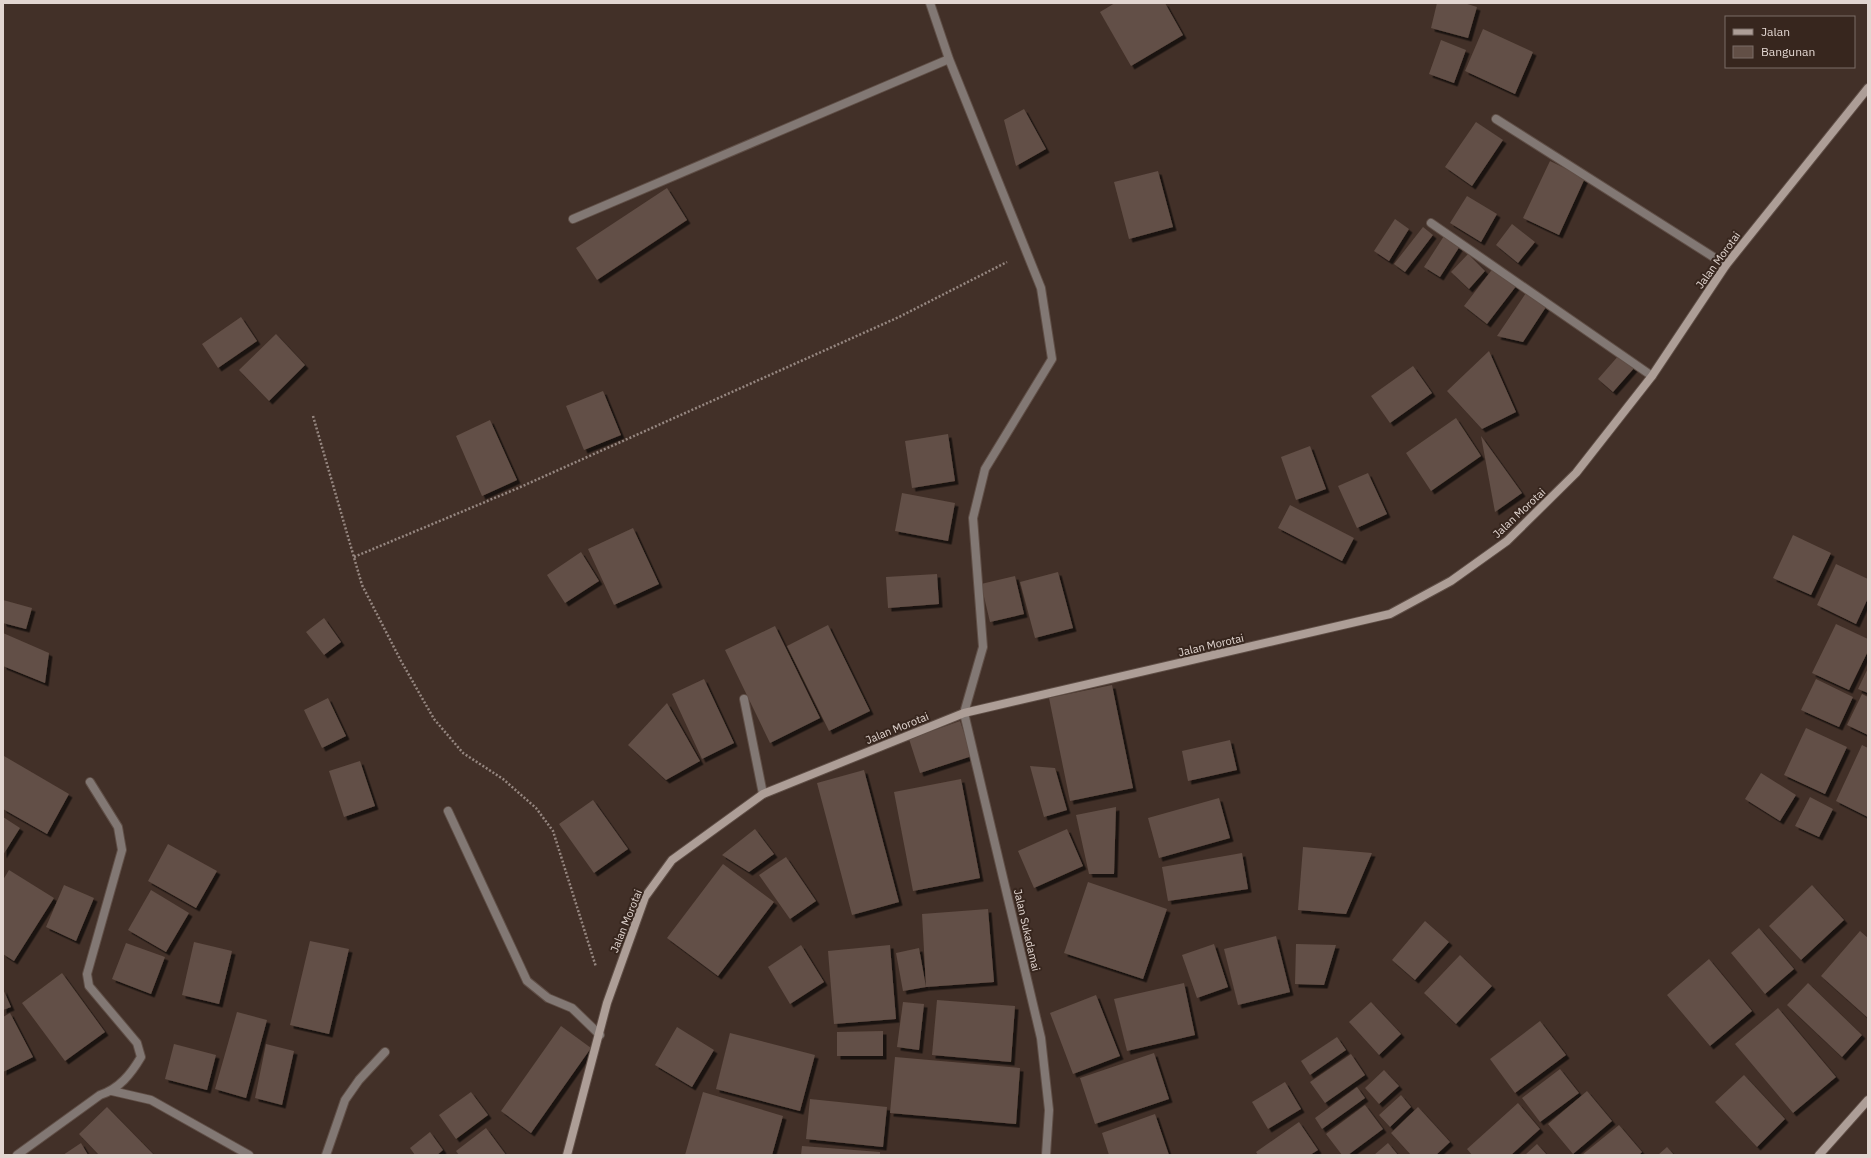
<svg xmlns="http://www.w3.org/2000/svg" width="1871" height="1158" font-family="'IBM Plex Sans',sans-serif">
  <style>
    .building { fill: #624f46; filter: url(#shadow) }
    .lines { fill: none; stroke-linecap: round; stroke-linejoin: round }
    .lane-casing { stroke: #5f4e46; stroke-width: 10 }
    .street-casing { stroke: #5f4e46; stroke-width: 10 }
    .secondary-casing { stroke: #5f4e46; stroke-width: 10 }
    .path { stroke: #968781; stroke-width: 2.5; stroke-dasharray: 2 2; stroke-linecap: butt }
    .lane { stroke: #827874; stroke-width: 8 }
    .street { stroke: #827874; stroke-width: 8 }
    .secondary { stroke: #ad9e97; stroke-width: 8 }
    .labels { text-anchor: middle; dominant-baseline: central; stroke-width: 4; stroke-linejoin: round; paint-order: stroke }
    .street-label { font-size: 11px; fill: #e2d6d1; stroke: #37261e }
  </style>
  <defs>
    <filter id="shadow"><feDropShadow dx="3.5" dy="3.5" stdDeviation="0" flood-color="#0009"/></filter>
  </defs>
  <rect width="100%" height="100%" fill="#423028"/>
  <path class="building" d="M1115,3H1165L1183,35L1131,66L1100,12Z
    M1437,3H1464L1477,7L1468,38L1431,28Z
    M1483,29L1533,52L1515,94L1465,71Z
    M1441,40L1466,50L1454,83L1429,74Z
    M1024,109L1046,149L1016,166L1004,120Z
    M1476,122L1503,140L1472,186L1445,167Z
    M1550,161L1585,178L1559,235L1523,218Z
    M1158,171L1173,227L1129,239L1114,182Z
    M667,188L687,220L597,280L576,248Z
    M1467,196L1497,214L1481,242L1450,223Z
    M1395,219L1409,229L1389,261L1374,251Z
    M1512,224L1535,242L1518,263L1496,245Z
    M1423,227L1433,235L1405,272L1394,264Z
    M1444,236L1460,246L1440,277L1424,267Z
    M1468,254L1485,271L1469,289L1451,272Z
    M1494,267L1517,285L1487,324L1464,306Z
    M1526,293L1546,307L1523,342L1497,336Z
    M241,317L257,341L218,368L202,344Z
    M276,334L305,365L269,401L239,370Z
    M1489,351L1516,412L1482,429L1447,391Z
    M1620,354L1635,367L1613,392L1598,379Z
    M1413,366L1432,393L1390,423L1371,396Z
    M603,391L621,435L584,450L566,406Z
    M1456,418L1481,456L1431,491L1406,453Z
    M490,420L517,480L482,496L456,436Z
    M948,434L955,481L912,488L905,441Z
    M1481,436L1522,493L1495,512Z
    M1310,446L1326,489L1296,500L1281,457Z
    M1368,473L1387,514L1357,528L1338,486Z
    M902,493L955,503L948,541L895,531Z
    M1290,505L1354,538L1342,561L1278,528Z
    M633,528L659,584L614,605L588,549Z
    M1793,535L1831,553L1811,595L1773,578Z
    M581,552L599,581L565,603L547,575Z
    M1836,564L1868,579V598L1856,624L1817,605Z
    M1058,572L1073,628L1035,638L1020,582Z
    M937,574L939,604L888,608L886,577Z
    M1015,576L1024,614L990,622L981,584Z
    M3,600L32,608L26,629L3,623Z
    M324,618L341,642L324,655L306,632Z
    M1836,624L1868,639V651L1849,690L1812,673Z
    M828,625L870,711L829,731L787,646Z
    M775,626L820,718L770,743L725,650Z
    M3,633L49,653L45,683L3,666Z
    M1868,668V693L1858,689Z
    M704,679L734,743L702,759L672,694Z
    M1816,679L1853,697L1839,727L1801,710Z
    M1112,685L1133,788L1070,801L1049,698Z
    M1862,694L1868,697V735L1847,725Z
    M328,698L346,736L322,748L304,710Z
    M667,703L700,761L666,780L628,745Z
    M960,721L972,756L920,773L909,739Z
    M1806,728L1847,747L1825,794L1784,775Z
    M1230,740L1237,770L1188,781L1182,751Z
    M1862,745L1868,748V817L1836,801Z
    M4,756L69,794L47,834L3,809Z
    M360,761L375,806L344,817L329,771Z
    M1030,766L1055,768L1067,810L1044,817Z
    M864,770L899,902L852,915L817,783Z
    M1761,773L1796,795L1780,821L1745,799Z
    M961,779L980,878L913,891L894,792Z
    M1810,797L1833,809L1819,837L1795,826Z
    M1219,798L1230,838L1159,858L1148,818Z
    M593,800L628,849L594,873L559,824Z
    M1116,807L1114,874H1089L1076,815Z
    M3,817L20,828L3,855Z
    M755,829L774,854L749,872L722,855Z
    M1067,829L1083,866L1034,888L1018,851Z
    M168,844L217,871L196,908L148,881Z
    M1303,847L1372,853L1346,914L1298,910Z
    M1242,853L1248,889L1168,901L1162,867Z
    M786,857L816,901L790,919L759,875Z
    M723,864L774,902L718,976L667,938Z
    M9,870L54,898L14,961L3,954V880Z
    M1088,882L1167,909L1143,979L1064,953Z
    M64,885L94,898L76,941L46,927Z
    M1812,885L1844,920L1801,960L1769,926Z
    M151,890L189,913L166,952L128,930Z
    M988,909L994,982L926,987L922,914Z
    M1425,921L1449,942L1415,980L1392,960Z
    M1759,928L1794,969L1765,994L1731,953Z
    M1860,931L1868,938V1018L1821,976Z
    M1276,936L1290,992L1238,1005L1224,949Z
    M310,941L349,949L329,1034L290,1025Z
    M194,942L232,951L219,1004L182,995Z
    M126,943L165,957L151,994L112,979Z
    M1214,944L1228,987L1197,998L1182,955Z
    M1296,944L1336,945L1324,985L1295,984Z
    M801,945L824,982L790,1004L768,967Z
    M890,945L896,1019L834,1024L828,951Z
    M919,948L926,987L903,991L896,953Z
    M1460,955L1492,986L1456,1024L1424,993Z
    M1709,959L1752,1011L1710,1046L1667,995Z
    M62,973L105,1032L65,1061L22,1003Z
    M1184,983L1195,1035L1127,1051L1114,999Z
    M1808,983L1862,1035L1842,1057L1787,1005Z
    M3,989L11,1007L3,1010Z
    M1096,995L1120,1056L1073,1074L1050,1013Z
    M937,1000L1015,1006L1011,1062L932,1055Z
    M903,1002L924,1004L919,1050L897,1047Z
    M1371,1002L1401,1034L1379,1055L1349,1022Z
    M1778,1008L1836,1077L1793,1113L1735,1044Z
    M237,1012L267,1020L246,1098L215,1089Z
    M10,1013L33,1057L3,1072V1017Z
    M1540,1021L1566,1055L1515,1093L1490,1059Z
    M561,1026L591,1048L531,1133L501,1111Z
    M677,1027L714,1050L692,1087L655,1065Z
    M883,1031V1056H837V1032Z
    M730,1033L815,1055L800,1111L716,1089Z
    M1337,1037L1346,1050L1310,1075L1301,1061Z
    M174,1044L216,1055L207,1090L165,1079Z
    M266,1044L294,1051L282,1105L255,1098Z
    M1154,1053L1169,1099L1095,1124L1080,1078Z
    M1351,1054L1365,1075L1325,1103L1310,1082Z
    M895,1057L1020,1068L1016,1124L890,1113Z
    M1560,1069L1579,1093L1540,1122L1522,1098Z
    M1384,1070L1399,1086L1379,1104L1365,1088Z
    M1744,1075L1785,1119L1757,1147L1715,1102Z
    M1285,1082L1301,1109L1268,1129L1252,1102Z
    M1357,1087L1365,1098L1322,1129L1315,1118Z
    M1587,1091L1612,1121L1573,1154L1548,1124Z
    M471,1092L488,1115L456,1139L439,1115Z
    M703,1092L783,1116L772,1155H685Z
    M1401,1095L1411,1107L1390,1127L1379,1115Z
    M810,1099L887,1107L883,1147L806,1139Z
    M1518,1103L1540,1129L1511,1155H1472L1467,1149Z
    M1365,1105L1383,1129L1348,1155H1342L1326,1134Z
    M107,1107L154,1155H99L79,1134Z
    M1418,1107L1450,1142L1436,1155H1411L1391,1133Z
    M1155,1114L1169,1155H1109L1102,1133Z
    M1299,1122L1318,1150L1310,1155H1258L1256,1152Z
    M1619,1125L1642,1152L1639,1155H1582Z
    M486,1128L506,1155H459L456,1151Z
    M430,1132L443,1150L437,1155H415L410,1148Z
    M81,1143L88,1155H63Z
    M1388,1143L1398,1155H1374Z
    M1537,1144L1547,1155H1525Z
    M802,1146L880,1152V1155H801Z
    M1667,1147L1674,1155H1658Z"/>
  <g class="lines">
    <defs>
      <path id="lane" d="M448,811L527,981L548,998L572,1008L600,1035"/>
      <path id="street" d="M930,3L949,59L1041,288L1052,359L985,469L973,518L983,647L964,713L1041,1038L1049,1110L1046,1155
        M1496,119L1726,265
        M573,219L949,59
        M1431,223L1652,376
        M744,699L763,794
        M112,1091L151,1100L249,1155
        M17,1155L100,1095C119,1089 131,1074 141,1057L137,1043L89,986L87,974L122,850L118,827L90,782
        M326,1155L345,1100L359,1080L385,1052"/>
      <path id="secondary" d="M567,1155L607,1003L645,897L672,860L763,794L964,713L1390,614L1451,581L1507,541L1576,473L1652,376L1726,265L1868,88
        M1819,1155L1868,1100"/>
    </defs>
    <use href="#lane" class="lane-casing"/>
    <use href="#street" class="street-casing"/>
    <use href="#secondary" class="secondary-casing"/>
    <path class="path" d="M313,416L362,585L401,661L434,719L463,753L503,779L536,808L553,831L596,967
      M354,557L516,489L899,317L1007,262"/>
    <use href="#lane" class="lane"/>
    <use href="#street" class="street"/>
    <use href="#secondary" class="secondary"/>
  </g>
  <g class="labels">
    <g class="street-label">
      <text transform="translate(1718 260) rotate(-54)">Jalan Morotai</text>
      <text transform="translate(1519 513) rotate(-43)">Jalan Morotai</text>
      <text transform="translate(1211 645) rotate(-13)">Jalan Morotai</text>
      <text transform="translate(897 728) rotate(-22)">Jalan Morotai</text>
      <text transform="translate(626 921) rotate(-68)">Jalan Morotai</text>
      <text transform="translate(1027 930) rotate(77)">Jalan Sukadamai</text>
    </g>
  </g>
  <rect width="1871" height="1158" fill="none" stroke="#e2d6d1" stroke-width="8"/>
  <rect x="1725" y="16" width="130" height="52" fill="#37261e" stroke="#7b6c66"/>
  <rect x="1733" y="29" width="20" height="6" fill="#ad9e97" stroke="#7b6c66"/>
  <text x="1761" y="36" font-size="12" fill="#e2d6d1">Jalan</text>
  <rect x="1733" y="46" width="20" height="12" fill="#624f46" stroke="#7b6c66"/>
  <text x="1761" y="56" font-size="12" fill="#e2d6d1">Bangunan</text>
</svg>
